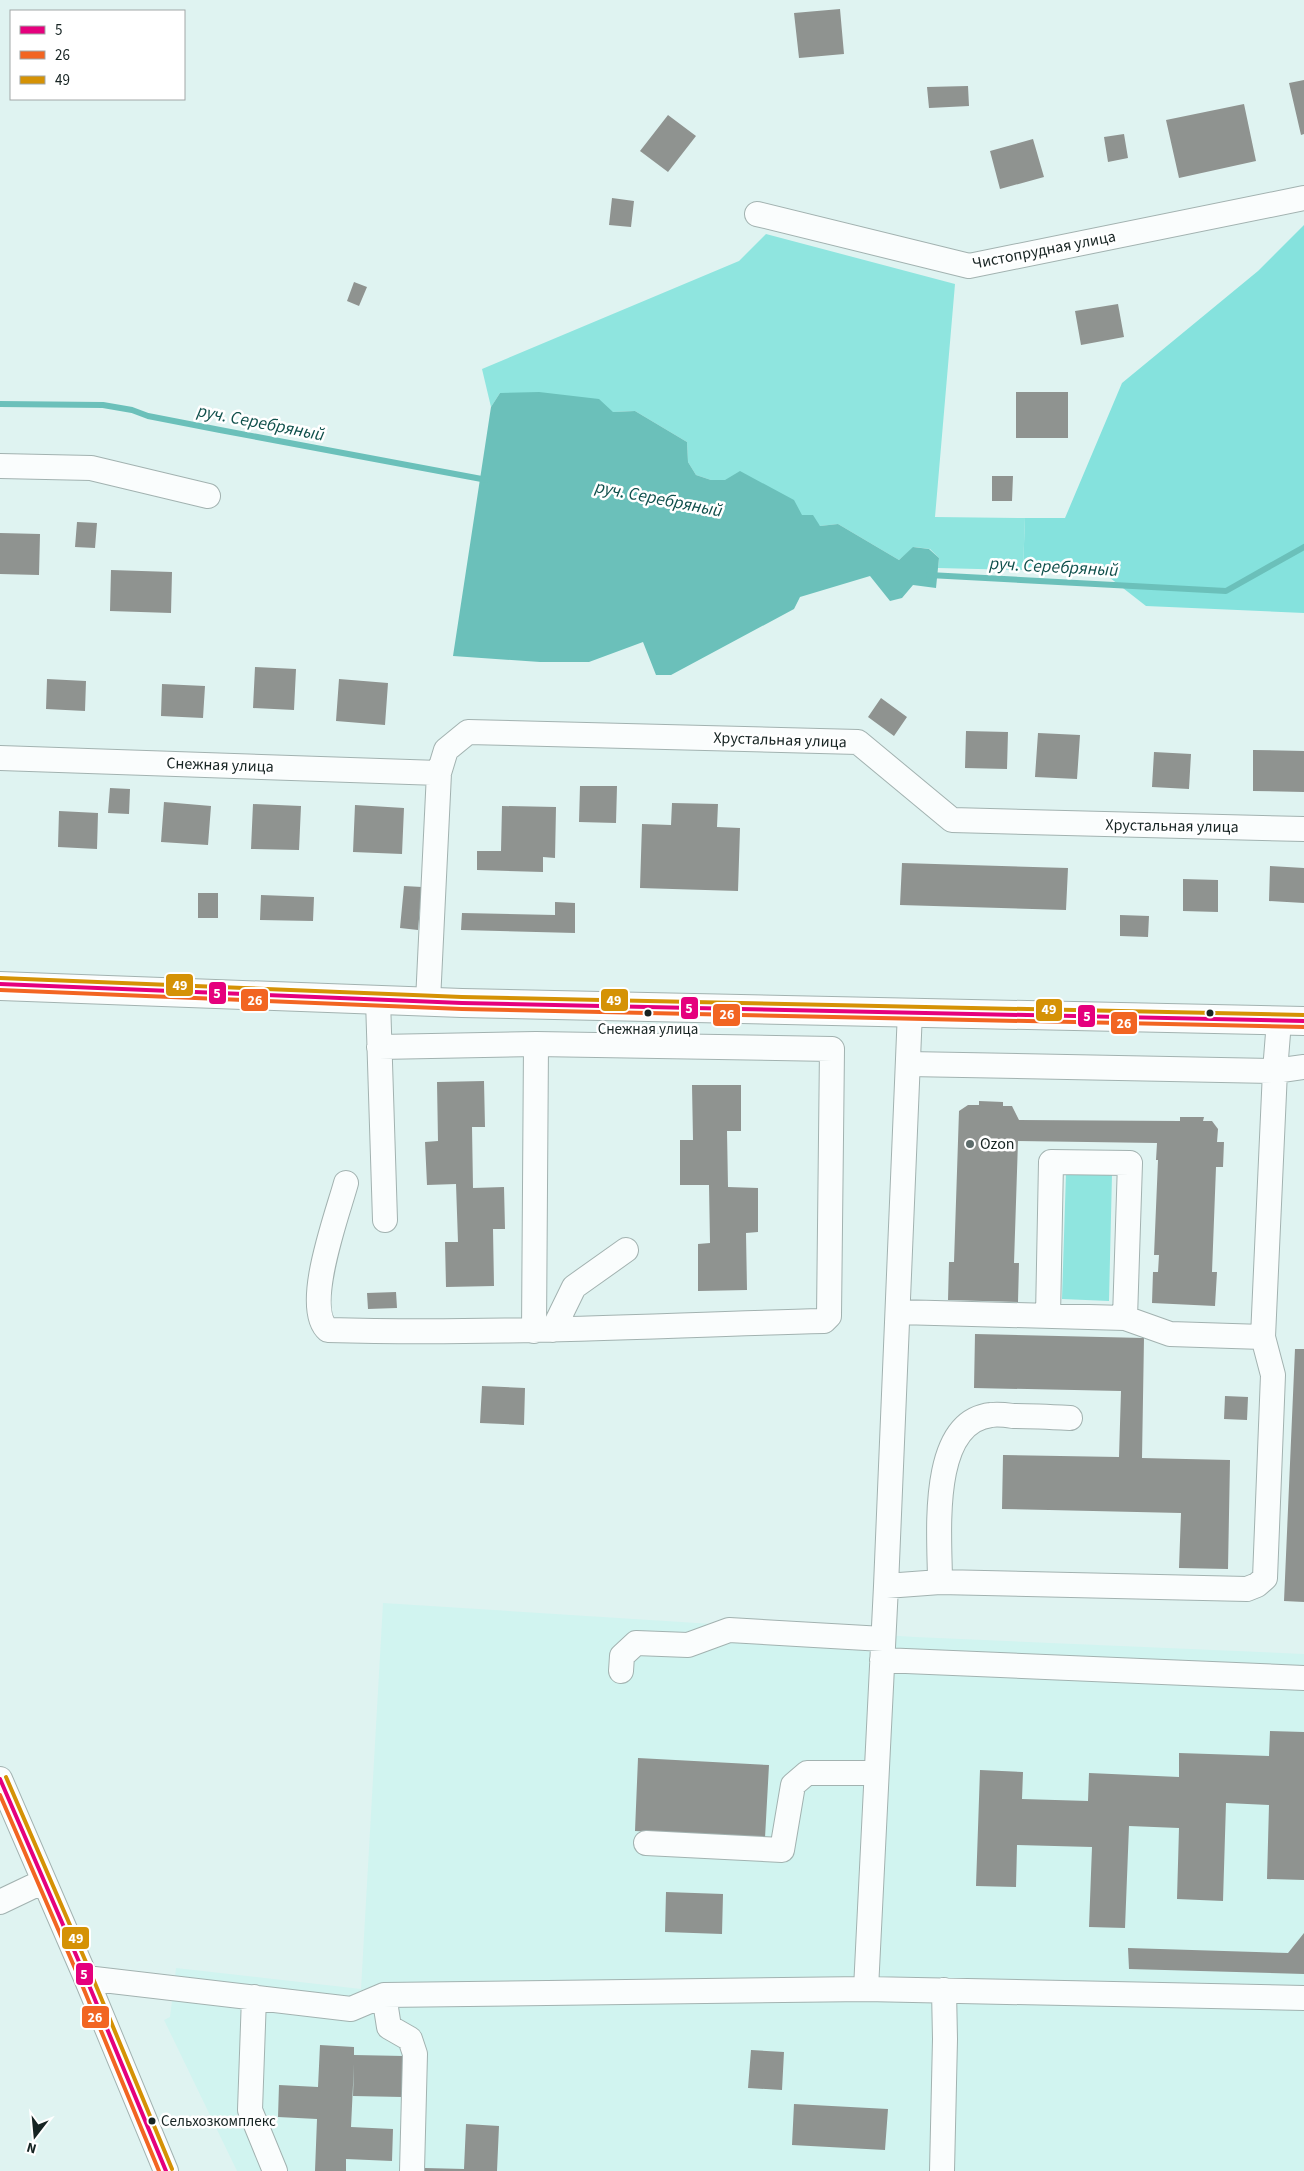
<svg xmlns="http://www.w3.org/2000/svg" width="1304" height="2171" font-family="'Source Sans 3',sans-serif">
  <style>
    .built { fill: #d1f4f0 }
    .green { fill: #8fe5df }
    .forest { fill: #85e2dd }
    .water { fill: #6bc0ba }
    .lines { fill: none; stroke-linecap: round; stroke-linejoin: round }
    .stream { stroke: #6bc0ba; stroke-width: 6 }
    .building { fill: #8f9390 }
    .minor-casing { stroke: #a2b2b0; stroke-width: 26 }
    .major-casing { stroke: #a2b2b0; stroke-width: 30 }
    .minor { stroke: #fafdfd; stroke-width: 24 }
    .major { stroke: #fafdfd; stroke-width: 28 }
    .bus-1-casing { stroke: #fff; stroke-width: 8 }
    .bus-2-casing { stroke: #fff; stroke-width: 8 }
    .bus-3-casing { stroke: #fff; stroke-width: 8 }
    .bus-1 { stroke: #e5007d; stroke-width: 4 }
    .bus-2 { stroke: #f26522; stroke-width: 4 }
    .bus-3 { stroke: #d59205; stroke-width: 4 }
    .bus-dot { fill: #172423; stroke: #fff; stroke-width: 2 }
    .poi-dot { fill: #5d6c6b; stroke: #fff; stroke-width: 2 }
    .labels { text-anchor: middle; dominant-baseline: central; stroke-width: 5; stroke-linejoin: round; paint-order: stroke }
    .bus-label { font-size: 15px; fill: #172423; stroke: #fff }
    .street-label { font-size: 16px; fill: #172423; stroke: #fff }
    .poi-label { font-size: 16px; fill: #172423; stroke: #fff; text-anchor: start }
    .water-label { font-size: 18px; font-style: italic; fill: #10504c; stroke: #fff }
    .line-badge { stroke: #fff; stroke-width: 2 }
    .badge-label { font-size: 14px; text-anchor: middle; font-weight: bold; fill: #fff }
  </style>
  <rect width="100%" height="100%" fill="#dff3f1"/>
  <path class="built" d="M383,1603L915,1637L1304,1654V2171H237L164,2020L170,2017L176,1968L361,1989Z"/>
  <path class="green" d="M766,234L955,284L935,517L1025,518L1023,570L938,568L939,558L930,549L914,547L899,560L838,524L820,526L802,516L725,480H711L696,475L688,462L687,442L635,411L613,412L500,393L491,407L482,369L739,261Z
    M1066,1173L1112,1174L1109,1301L1062,1299Z"/>
  <path class="forest" d="M1304,225V613L1146,606L1105,574L1023,570L1025,518H1065L1122,383L1258,271Z"/>
  <path class="water" d="M539,392L599,399L613,412L635,411L687,442L688,462L696,475L711,480H725L740,471L794,500L802,515H813L820,526L838,524L899,560L913,547L929,549L939,558L936,588L913,585L902,598L890,601L870,576L800,597L794,609L671,675H656L643,642L589,662H540L453,656L491,407L500,393Z"/>
  <g class="lines">
    <path class="stream" d="M0,404L103,405L132,410L148,416L220,430L487,480
      M929,575L1226,591L1304,547"/>
  </g>
  <path class="building" d="M840,9L844,54L799,58L794,13Z
    M1304,80V134L1301,135L1289,83Z
    M968,86L969,106L929,108L927,87Z
    M1244,104L1256,161L1179,178L1166,120Z
    M668,115L696,136L668,172L640,151Z
    M1124,134L1128,158L1108,162L1104,137Z
    M1033,139L1044,177L1000,189L990,151Z
    M612,198L634,201L631,227L609,225Z
    M354,282L367,287L359,306L347,301Z
    M1118,304L1124,337L1081,345L1075,311Z
    M1016,392H1068V438H1016Z
    M992,476H1013L1012,501H992Z
    M77,522L97,523L95,548L75,547Z
    M0,533L40,534L39,575L0,574Z
    M111,570L172,572L171,613L110,611Z
    M255,667L296,669L294,710L253,708Z
    M47,679L86,681L85,711L46,709Z
    M339,679L388,683L385,725L336,721Z
    M162,684L205,686L203,718L161,716Z
    M881,698L907,717L894,736L868,717Z
    M966,731L1008,732L1007,769L965,768Z
    M1038,733L1080,735L1077,779L1035,777Z
    M1253,750L1304,751V792L1253,791Z
    M1154,752L1191,754L1189,789L1152,787Z
    M580,786H617L616,823L579,822Z
    M110,788L130,789L129,814L108,813Z
    M164,802L211,806L208,845L161,842Z
    M672,803L718,804L717,827L740,828L738,891L640,888L642,824L671,825Z
    M253,804L301,806L299,850L251,849Z
    M355,805L404,808L402,854L353,852Z
    M502,806L556,807L555,858L543,857V872L477,870V851H501Z
    M59,811L98,813L97,849L58,847Z
    M902,863L1068,868L1066,910L900,905Z
    M1270,866L1304,868V903L1269,901Z
    M1183,879L1218,880V912L1183,911Z
    M404,886L422,887L418,930L400,928Z
    M198,893H218V918H198Z
    M261,895L314,897L313,921L260,920Z
    M555,902L575,903V933L461,930L462,913L555,915Z
    M1120,915L1149,916L1148,937L1120,936Z
    M484,1081L485,1127H472L473,1188L504,1187L505,1229H493L494,1286L446,1287L445,1242H458L456,1184L427,1185L425,1142L438,1141L437,1082Z
    M692,1085H741V1131H727L728,1187L758,1188V1232L746,1233L747,1290L698,1291V1244L710,1243L709,1185H680V1140H693Z
    M979,1101L1003,1102V1106H1012L1019,1120L1180,1121V1117H1204L1203,1121H1212L1218,1129L1217,1142H1224L1223,1167H1216L1212,1272H1217L1215,1306L1152,1303L1153,1272H1158L1159,1255H1154L1158,1160H1156L1157,1143L1018,1141L1014,1263H1019L1018,1302L948,1300L949,1262H954L959,1111L968,1105H979Z
    M396,1292L397,1308L368,1309L367,1293Z
    M975,1334L1144,1338L1142,1458L1230,1460L1228,1569L1179,1568L1181,1513L1002,1509L1003,1455L1119,1457L1121,1391L974,1388Z
    M1295,1349H1304V1602L1284,1601Z
    M482,1386L525,1388L524,1425L480,1423Z
    M1225,1396L1248,1397L1247,1420L1224,1419Z
    M1270,1731L1304,1732V1880L1267,1879L1269,1805L1226,1803L1223,1901L1177,1899L1179,1828L1129,1826L1125,1928L1089,1927L1092,1847L1017,1845L1016,1887L976,1886L980,1770L1023,1772L1022,1799L1088,1801L1089,1773L1179,1777V1753L1269,1756Z
    M638,1758L769,1765L765,1838L635,1831Z
    M666,1892L723,1894L722,1934L665,1932Z
    M1304,1933V1974L1129,1969L1128,1948L1288,1953Z
    M320,2045L354,2047V2055L404,2056L402,2097L353,2096L354,2064L351,2127L393,2129L392,2161L346,2159V2171H315L317,2119L278,2117L279,2085L318,2087Z
    M751,2050L784,2052L782,2090L748,2088Z
    M794,2104L888,2109L885,2150L792,2145Z
    M466,2124L499,2126L497,2171H425V2168L464,2169Z"/>
  <g class="lines">
    <defs>
      <path id="minor" d="M757,214L969,266L1304,198
        M0,466L91,468L208,496
        M0,758L439,773
        M378,1000L385,1220
        M428,1001L439,773L446,750L468,732L858,742L952,820L1304,829
        M908,1064L1275,1071L1304,1067
        M346,1183C338,1213 302,1308 328,1330C494,1335 658,1325 824,1321L829,1316L832,1049L536,1044L379,1047
        M898,1312L1125,1318L1170,1334L1263,1337
        M1048,1316L1051,1162L1130,1163L1125,1318
        M553,1330L574,1287L626,1250
        M534,1331L536,1044
        M940,1582C940,1538 928,1422 991,1415C998,1414 1006,1415 1013,1416C1032,1416 1051,1417 1070,1418
        M886,1586L940,1582L1247,1589L1257,1585L1265,1578L1273,1375L1263,1337L1275,1071L1279,1021
        M882,1660L1304,1678
        M621,1671L622,1656L636,1643L688,1645L729,1630L883,1639
        M0,1779L86,1978L166,2171
        M646,1843L782,1850L793,1785L807,1773H875
        M0,1902L44,1881
        M86,1978L351,2009L384,1995L866,1989L1304,1998
        M866,1989L886,1586L910,1011
        M384,1995L389,2027L410,2039L415,2054L412,2171
        M254,1997L250,2110L275,2171
        M942,2171L945,2039L944,1990"/>
      <path id="major" d="M0,986L462,1003L1304,1021"/>
    </defs>
    <use href="#minor" class="minor-casing"/>
    <use href="#major" class="major-casing"/>
    <use href="#minor" class="minor"/>
    <use href="#major" class="major"/>
    <defs>
      <path id="bus-1" d="M0,984L462,1003L1304,1021
        M0,1779L86,1978L166,2171"/>
      <path id="bus-2" d="M0,990L462,1009L1304,1027
        M0,1795L80,1980L159,2171"/>
      <path id="bus-3" d="M0,978L462,997L1304,1015
        M6,1777L92,1976L172,2169"/>
    </defs>
    <use href="#bus-1" class="bus-1-casing"/>
    <use href="#bus-2" class="bus-2-casing"/>
    <use href="#bus-3" class="bus-3-casing"/>
    <use href="#bus-1" class="bus-1"/>
    <use href="#bus-2" class="bus-2"/>
    <use href="#bus-3" class="bus-3"/>
  </g>
  <g class="bus-dot">
    <circle cx="648" cy="1013" r="4.5"/>
    <circle cx="1210" cy="1013" r="4.5"/>
    <circle cx="152" cy="2121" r="4.5"/>
  </g>
  <circle class="poi-dot" cx="970" cy="1144" r="5"/>
  <g class="labels">
    <g class="bus-label">
      <text x="648" y="1029">Снежная улица</text>
      <text x="161" y="2121" text-anchor="start">Сельхозкомплекс</text>
    </g>
    <g class="street-label">
      <text transform="translate(1044 250) rotate(-11)">Чистопрудная улица</text>
      <text transform="translate(780 740) rotate(2)">Хрустальная улица</text>
      <text transform="translate(220 765) rotate(2)">Снежная улица</text>
      <text transform="translate(1172 826) rotate(1)">Хрустальная улица</text>
    </g>
    <g class="poi-label">
      <text x="980" y="1144">Ozon</text>
    </g>
    <g class="water-label">
      <text transform="translate(261 423) rotate(11)">руч. Серебряный</text>
      <text transform="translate(659 499) rotate(11)">руч. Серебряный</text>
      <text transform="translate(1054 567) rotate(3)">руч. Серебряный</text>
    </g>
  </g>
  <g class="line-badge">
    <rect x="165" y="973" width="29" height="24" rx="5" fill="#d59205"/>
    <rect x="208" y="981" width="19" height="24" rx="5" fill="#e5007d"/>
    <rect x="600" y="988" width="29" height="24" rx="5" fill="#d59205"/>
    <rect x="240" y="988" width="29" height="24" rx="5" fill="#f26522"/>
    <rect x="680" y="996" width="19" height="24" rx="5" fill="#e5007d"/>
    <rect x="1035" y="998" width="28" height="24" rx="5" fill="#d59205"/>
    <rect x="712" y="1003" width="29" height="24" rx="5" fill="#f26522"/>
    <rect x="1077" y="1004" width="19" height="24" rx="5" fill="#e5007d"/>
    <rect x="1110" y="1011" width="28" height="24" rx="5" fill="#f26522"/>
    <rect x="61" y="1926" width="29" height="24" rx="5" fill="#d59205"/>
    <rect x="75" y="1962" width="19" height="24" rx="5" fill="#e5007d"/>
    <rect x="81" y="2005" width="29" height="24" rx="5" fill="#f26522"/>
  </g>
  <g class="badge-label">
    <text x="180" y="990">49</text>
    <text x="217" y="998">5</text>
    <text x="614" y="1005">49</text>
    <text x="255" y="1005">26</text>
    <text x="689" y="1013">5</text>
    <text x="1049" y="1014">49</text>
    <text x="727" y="1019">26</text>
    <text x="1087" y="1021">5</text>
    <text x="1124" y="1028">26</text>
    <text x="76" y="1943">49</text>
    <text x="84" y="1979">5</text>
    <text x="95" y="2022">26</text>
  </g>
  <rect x="10" y="10" width="175" height="90" fill="#ffffff" stroke="#a2a7a7"/>
  <rect x="20" y="26" width="25" height="8" fill="#e5007d" stroke="#a2a7a7"/>
  <text x="55" y="35" font-size="15" fill="#172423">5</text>
  <rect x="20" y="51" width="25" height="8" fill="#f26522" stroke="#a2a7a7"/>
  <text x="55" y="60" font-size="15" fill="#172423">26</text>
  <rect x="20" y="76" width="25" height="8" fill="#d59205" stroke="#a2a7a7"/>
  <text x="55" y="85" font-size="15" fill="#172423">49</text>
  <g transform="translate(35 2136) rotate(196)" stroke="#ffffff" stroke-width="4" paint-order="stroke">
  <path d="M0-4L9 19L0 12L-9 19Z" fill="#172423"/>
  <text y="-8" font-size="14" font-weight="bold" text-anchor="middle" fill="#172423">N</text>
  </g>
</svg>
